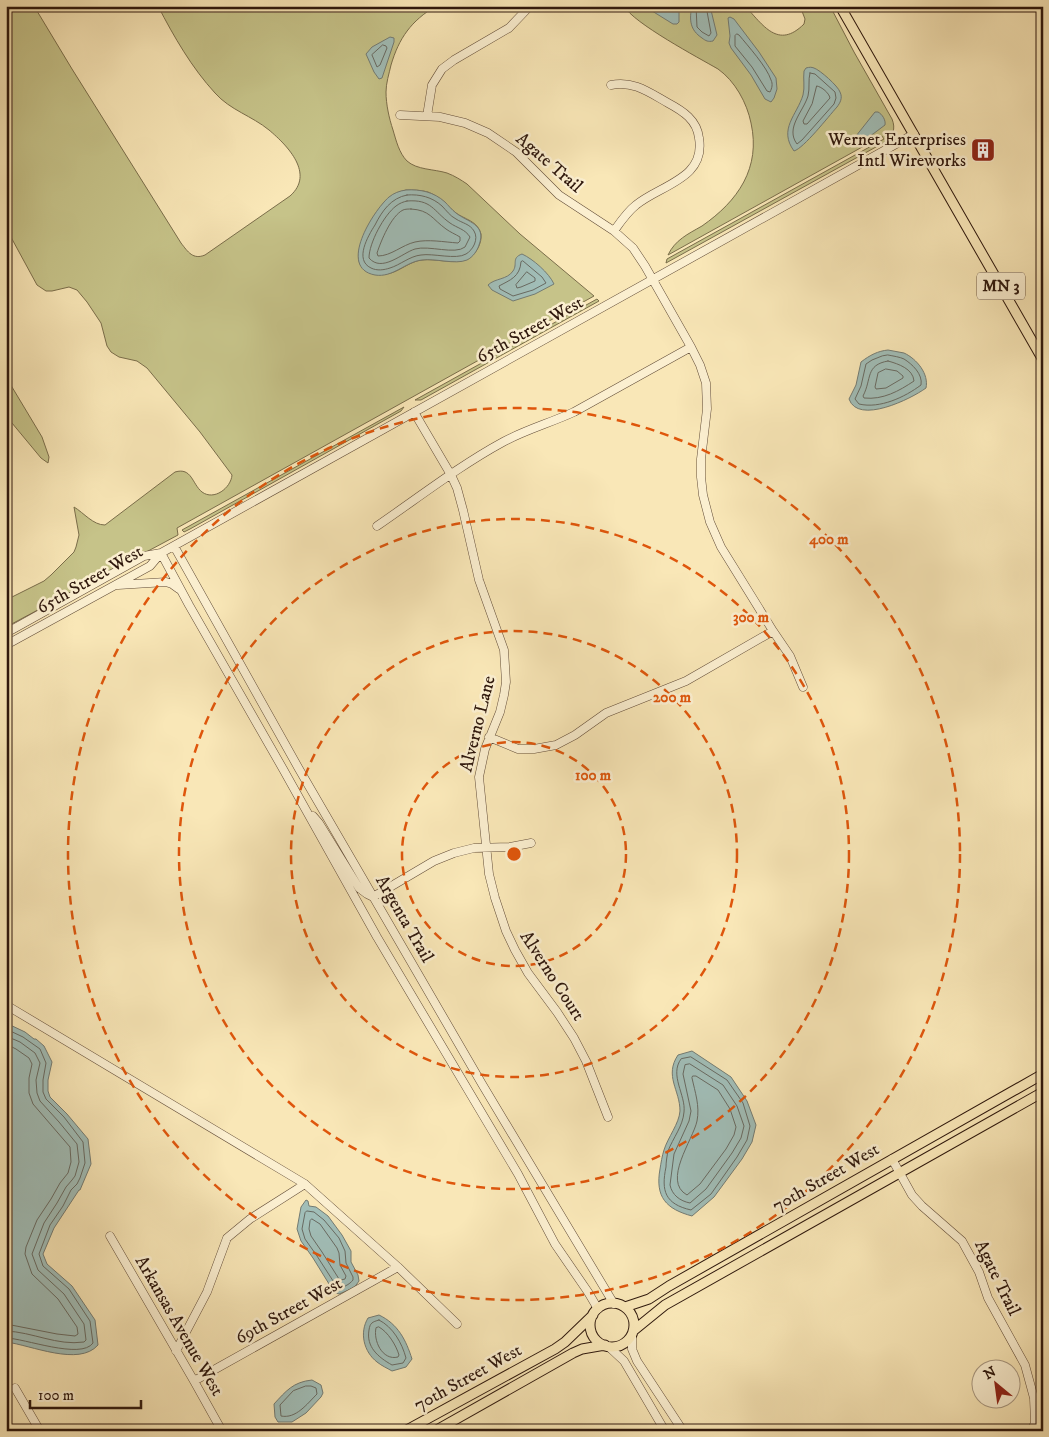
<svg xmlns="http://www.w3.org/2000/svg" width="1049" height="1437" font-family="'IM FELL DW Pica',serif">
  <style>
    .green { fill: #c6c389; stroke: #7a6d4a; fill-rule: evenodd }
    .water { fill: #a1beb8; stroke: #737b73 }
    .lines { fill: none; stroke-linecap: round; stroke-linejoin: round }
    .shore { stroke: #686a62; stroke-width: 1 }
    .minor-casing { stroke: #614b37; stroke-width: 9 }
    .major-casing { stroke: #2e170c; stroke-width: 11 }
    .minor { stroke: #fbefd0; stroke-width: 8 }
    .major { stroke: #f9e7b7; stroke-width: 9 }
    .ring { fill: none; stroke: #df560c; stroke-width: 2.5; stroke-dasharray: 9 6 }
    .labels { text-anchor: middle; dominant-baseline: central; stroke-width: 5; stroke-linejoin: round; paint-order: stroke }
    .shield { fill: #fbefd0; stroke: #6c5847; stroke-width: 1 }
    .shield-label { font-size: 16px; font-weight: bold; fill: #2e170c }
    .poi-label { font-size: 18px; fill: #2e170c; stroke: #fbefd0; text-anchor: end }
    .street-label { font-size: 18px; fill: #2e170c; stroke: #fbefd0 }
    .centre { fill: #df560c; stroke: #fbefd0; stroke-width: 2.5 }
    .ring-label { font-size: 15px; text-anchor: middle; font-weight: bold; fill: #df560c; stroke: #fbefd0; stroke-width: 5; stroke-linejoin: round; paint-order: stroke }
  </style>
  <rect width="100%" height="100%" fill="#f9e7b7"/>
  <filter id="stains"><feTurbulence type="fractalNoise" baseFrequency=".004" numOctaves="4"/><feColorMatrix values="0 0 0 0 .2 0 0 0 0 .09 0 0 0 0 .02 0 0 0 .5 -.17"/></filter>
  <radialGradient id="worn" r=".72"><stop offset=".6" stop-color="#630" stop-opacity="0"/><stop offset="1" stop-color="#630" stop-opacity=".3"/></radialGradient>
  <path class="green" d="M6,6H34L72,69L181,243C188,252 193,260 205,255L290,196C315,174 288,146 269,130C252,116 230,110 215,93C192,68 174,37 158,6H436C411,21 399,38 391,65C389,74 386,83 386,92C386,104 389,118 393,130C396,140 399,153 407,161C417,170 434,169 447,173C455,176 461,180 467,184L520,234L594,296L177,528L178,535L6,627V600L44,581L51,575L74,552L76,547L79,535L74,507C84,513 93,525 105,525L175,472C192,467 192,484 202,492C214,501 231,488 232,475L200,432L147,368L137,361L119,357L111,352L107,346L101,323L87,302L77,290L69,287L52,291H46L37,285L6,228ZM406,190C413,190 421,190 428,192C440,197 446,205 456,213C464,219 478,221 481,234C482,242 477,253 470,257C457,266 437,258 422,260C411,261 401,270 391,273C384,275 379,274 372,273C348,267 362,239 369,225C378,209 387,194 406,190Z
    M624,6H745C763,25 778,50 804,24L805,19L800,6H830L854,52L892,119C896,129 893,136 885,142L666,263L667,259L884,139L882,136L668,255C675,240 688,234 702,226C738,201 761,168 751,123C747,103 735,81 718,69C699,58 633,23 624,6Z
    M597,299L599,301L421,400H415Z
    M6,377L42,437L49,457L48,463L41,458L7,417Z
    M404,407L401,411L190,529L184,532L182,530Z"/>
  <path class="water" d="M644,6H677L679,12V22L677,24H673Z
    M692,6H710L717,35L713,41C708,42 706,41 702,38C690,30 689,20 692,6Z
    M730,17L734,19L759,52L776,78L777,89L774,98L771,102L765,99L751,75L731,48L729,43L730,36L728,18Z
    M390,37L394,38V42L382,78L379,79L374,72L366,54L372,47Z
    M806,68C810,67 811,67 814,68C820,70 838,86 840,92C843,98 840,103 837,107C828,117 804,148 794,151C778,129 797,115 803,95C805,87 803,79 804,71Z
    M875,112H878C882,114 886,120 885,125L873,134L852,144V141Z
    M406,190C420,189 434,192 445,202C448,205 452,210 456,213C467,222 487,224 479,245C477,251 473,257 467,260C455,265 435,258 422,260C405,262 393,278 375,275C337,268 373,211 389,197C394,193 399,191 406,190Z
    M522,254C533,259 549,273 554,284L535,294L513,301L492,290L488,285C495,278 507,280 513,271C518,264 511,258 522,254Z
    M888,350C893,351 899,352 904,353C917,359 929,374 926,388C911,399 858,425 849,399L856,385L861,362C870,355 878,351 888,350Z
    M6,1023L25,1032L34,1039H36L44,1046L52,1062L48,1080V1091L50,1097L67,1114L88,1139L91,1164L80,1190H79L54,1228L43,1254L47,1264L72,1286L95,1320L98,1345C79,1367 31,1345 6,1342Z
    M692,1051L731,1077L747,1101L756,1125L752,1142L742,1159L714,1197L692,1216C666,1209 655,1197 660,1169C661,1163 662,1156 664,1150C668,1137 679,1124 680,1111C680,1090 664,1076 678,1055Z
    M306,1200L308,1201L309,1206L316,1207L328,1216L342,1235L351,1251V1262L358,1275L359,1281L354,1288L339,1294L334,1292L313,1258L301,1241L297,1229L301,1207Z
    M379,1315C398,1324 406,1340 412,1359L406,1367L392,1371C387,1368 382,1366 377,1362C364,1352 359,1333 368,1318Z
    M312,1380L321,1385L323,1393L321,1397L306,1413L292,1422H278L275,1417L274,1404C286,1391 293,1382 312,1380Z"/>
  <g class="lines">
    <path class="shore" d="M696,6L697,27L702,32L709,36L711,33L706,6
      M737,34L739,35C748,46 767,67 771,80C773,84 772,88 770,92L767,91L752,67L735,46V36Z
      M383,45L386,46L387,48L380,65L377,67L372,55Z
      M810,73L815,74L835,92L836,98L834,104L802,140L797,144C785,128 803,112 808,96C810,88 808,80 810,73Z
      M817,86C822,87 829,93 830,98L807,124H804L803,121L812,104Z
      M407,195C420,194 432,197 442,206C446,210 450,216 456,219C462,223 470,224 474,231C479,239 473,250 466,254C456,260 433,253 421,255C410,256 400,265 390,268C384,270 377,271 371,268C354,260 368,236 375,225C382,211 391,198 407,195Z
      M407,201C432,199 433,211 450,223C457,228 465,229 470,237L465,247C455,255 429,245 415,249C402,253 382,273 369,258C369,243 384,215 396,206C400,203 403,202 407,201Z
      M411,209C430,210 432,219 446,229C450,232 455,234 460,237V241L458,243C444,242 428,239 415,242C402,245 391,256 378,256L377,253C381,241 391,216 403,210C405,209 409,209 411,209Z
      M523,261L542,277L546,283L533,290L513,296L500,289L499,286C510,280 520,277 521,262Z
      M527,272L535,278V281L521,287L517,288L516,285Z
      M888,355C893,356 900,357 904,359C912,364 923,374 921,385C905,397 880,409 859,404L855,399L861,386L866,364L872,360L882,356Z
      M888,361C899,364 913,369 914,381C899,391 883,400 864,398L863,396C872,379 865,365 888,361Z
      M886,369L897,371L903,376V378L886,388L876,389L875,387L878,373Z
      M6,1029L23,1037L40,1049L46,1063L43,1080V1092L46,1099L64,1117L83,1142L85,1163L80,1178L77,1184L71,1190L63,1206L50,1225L39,1254L43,1266L69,1289L90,1321L93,1343C81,1360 24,1338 6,1338
      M6,1036L20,1042L35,1053L40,1063L36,1080L37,1093L40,1101L59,1122L77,1144L79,1162L75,1176L72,1180L66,1187L57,1203L44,1223L32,1254L38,1270L64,1294L84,1324L86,1340L84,1342C57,1346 33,1332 6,1331
      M6,1044L16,1049L29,1058L32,1064L29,1078V1093L33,1104L70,1147L71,1162L68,1173L60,1183L51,1199L37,1220L26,1247L25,1254L32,1274L58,1299L77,1327L78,1334L75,1336L57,1334L6,1324
      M691,1057L727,1080L743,1103L750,1126L747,1140L737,1157L711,1194L691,1210C665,1204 661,1191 666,1167C666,1162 667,1156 668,1151C673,1138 683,1126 684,1112C686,1095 669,1075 681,1059Z
      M690,1064L723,1085L737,1106L744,1126L741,1138L732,1153L706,1189L690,1203C680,1201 672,1195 670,1185L674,1154L689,1121L691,1111L683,1074L685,1065Z
      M693,1076H696L718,1090L730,1109L736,1127L734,1135L726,1149L700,1184L687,1195C662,1181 693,1140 697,1121C700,1106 695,1092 692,1078Z
      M307,1211L314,1212L324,1220L339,1238L345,1251L346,1263L353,1277V1280C350,1284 342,1289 337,1287L317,1256L305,1239L302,1229L305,1213Z
      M312,1219L320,1224L337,1248L339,1253L340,1265L346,1276L345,1279L341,1280L339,1279L322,1252L311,1236L309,1229L310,1221Z
      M379,1320C393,1327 402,1343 406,1358L403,1363L392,1365C378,1357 366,1347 369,1330C370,1323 372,1322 379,1320Z
      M379,1327C388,1332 396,1345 399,1355L398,1357C382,1361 373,1340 376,1328Z
      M306,1386H311L316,1388L317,1394C307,1404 296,1419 281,1416L280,1405L293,1391Z"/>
    <defs>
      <path id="minor" d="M611,85C633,80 650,93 668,103C683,111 697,120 699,138C706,179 660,185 636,205C627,212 621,221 614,231
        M400,115L440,117L465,123L488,133L516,152L559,195L614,231L633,248L645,266L691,347
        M427,116L432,85L442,69L454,60L509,28L530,6
        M414,412L451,475L457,488L463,510L479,580L504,650L506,682L504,695L500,712L485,749L479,777L489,874L495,898L506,931L515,950L528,973L557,1012L574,1038L586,1061L608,1117
        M377,526C418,498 459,466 503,442C525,430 550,423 574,412L691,347L700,365L706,383L707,409L701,459V477L703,495L710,522L721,547L773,631L790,656L803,687
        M174,546L299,769L482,1084L614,1304
        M161,553L189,605L283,769L377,937L518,1174L555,1244L588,1292L598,1309
        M118,585L166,582L172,584L179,589
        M6,633L144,556L161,553
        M6,645L150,566L161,553L914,134
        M489,737L518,749H534L556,745L575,735L606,713L686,681L773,631
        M313,816L319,823L359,888L367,894L373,897L434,861L454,853L474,848L510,847L531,843
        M6,1005L305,1184L398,1267L457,1324
        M892,1159L912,1195L922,1206L962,1241L979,1272L988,1298L1025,1365L1034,1398L1035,1422L1032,1431
        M110,1236L194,1381L222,1431
        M632,1335V1349L637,1361L683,1431
        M609,1347L624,1361L665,1431
        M176,1351L207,1292L227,1238L250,1219L305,1184
        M194,1381L398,1267
        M15,1388L40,1431"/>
      <path id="major" d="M840,6L1043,360
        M590 1325a22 22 0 1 1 44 0a22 22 0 1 1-44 0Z
        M625,1307L649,1299L669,1286L1043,1074
        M633,1331L665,1305L1043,1092
        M405,1431L555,1349L565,1342L593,1315
        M435,1431L573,1353L582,1349L605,1345"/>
    </defs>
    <use href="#minor" class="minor-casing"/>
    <use href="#major" class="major-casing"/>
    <use href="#minor" class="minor"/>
    <use href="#major" class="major"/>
  </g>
  <g class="ring">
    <circle cx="514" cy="854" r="112"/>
    <circle cx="514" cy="854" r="223"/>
    <circle cx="514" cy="854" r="335"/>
    <circle cx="514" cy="854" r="446"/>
  </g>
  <defs>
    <symbol id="building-square" viewBox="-11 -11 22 22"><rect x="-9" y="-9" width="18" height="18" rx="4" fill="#8f2418" stroke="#fbefd0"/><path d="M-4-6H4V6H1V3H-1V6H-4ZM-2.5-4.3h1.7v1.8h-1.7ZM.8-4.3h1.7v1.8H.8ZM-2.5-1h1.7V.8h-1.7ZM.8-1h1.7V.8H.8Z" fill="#fff"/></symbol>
  </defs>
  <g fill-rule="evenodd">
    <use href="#building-square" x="969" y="136" width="28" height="28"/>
  </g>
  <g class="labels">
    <rect class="shield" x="977" y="272.5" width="48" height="27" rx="4"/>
    <g class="shield-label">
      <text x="1001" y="286">MN 3</text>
    </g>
    <g class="poi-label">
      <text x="966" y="140">Wernet Enterprises<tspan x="966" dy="21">Intl Wireworks</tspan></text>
    </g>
    <g class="street-label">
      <text transform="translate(549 163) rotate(41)">Agate Trail</text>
      <text transform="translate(530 330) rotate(-29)">65th Street West</text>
      <text transform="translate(90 580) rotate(-30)">65th Street West</text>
      <text transform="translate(478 724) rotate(-76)">Alverno Lane</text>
      <text transform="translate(404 919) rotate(60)">Argenta Trail</text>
      <text transform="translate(552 976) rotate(57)">Alverno Court</text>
      <text transform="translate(826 1178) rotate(-30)">70th Street West</text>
      <text transform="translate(997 1278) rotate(64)">Agate Trail</text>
      <text transform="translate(289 1311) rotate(-29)">69th Street West</text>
      <text transform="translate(179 1326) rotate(60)">Arkansas Avenue West</text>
      <text transform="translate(468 1378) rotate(-29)">70th Street West</text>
    </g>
  </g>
  <circle cx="514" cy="854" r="8" class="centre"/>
  <g class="ring-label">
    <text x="829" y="544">400 m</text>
    <text x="751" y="622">300 m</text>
    <text x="672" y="702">200 m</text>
    <text x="593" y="780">100 m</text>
  </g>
  <rect width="1049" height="1437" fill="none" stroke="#f9e7b7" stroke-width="25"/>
  <rect x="8" y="8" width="1034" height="1422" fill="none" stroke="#2e170c" stroke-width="2.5"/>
  <rect x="12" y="12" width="1024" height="1412" fill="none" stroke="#2e170c"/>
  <g transform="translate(996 1384) rotate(331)"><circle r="24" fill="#fbefd0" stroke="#a99982"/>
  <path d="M0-4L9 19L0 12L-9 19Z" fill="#8f2418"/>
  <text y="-8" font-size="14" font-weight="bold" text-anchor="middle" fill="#2e170c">N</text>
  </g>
  <path d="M30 1400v8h111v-8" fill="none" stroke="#2e170c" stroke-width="2.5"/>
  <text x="38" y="1400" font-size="15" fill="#2e170c" stroke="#fbefd0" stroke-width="4" paint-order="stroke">100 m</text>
  <rect width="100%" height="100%" filter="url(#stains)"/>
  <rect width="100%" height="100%" fill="url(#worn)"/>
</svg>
